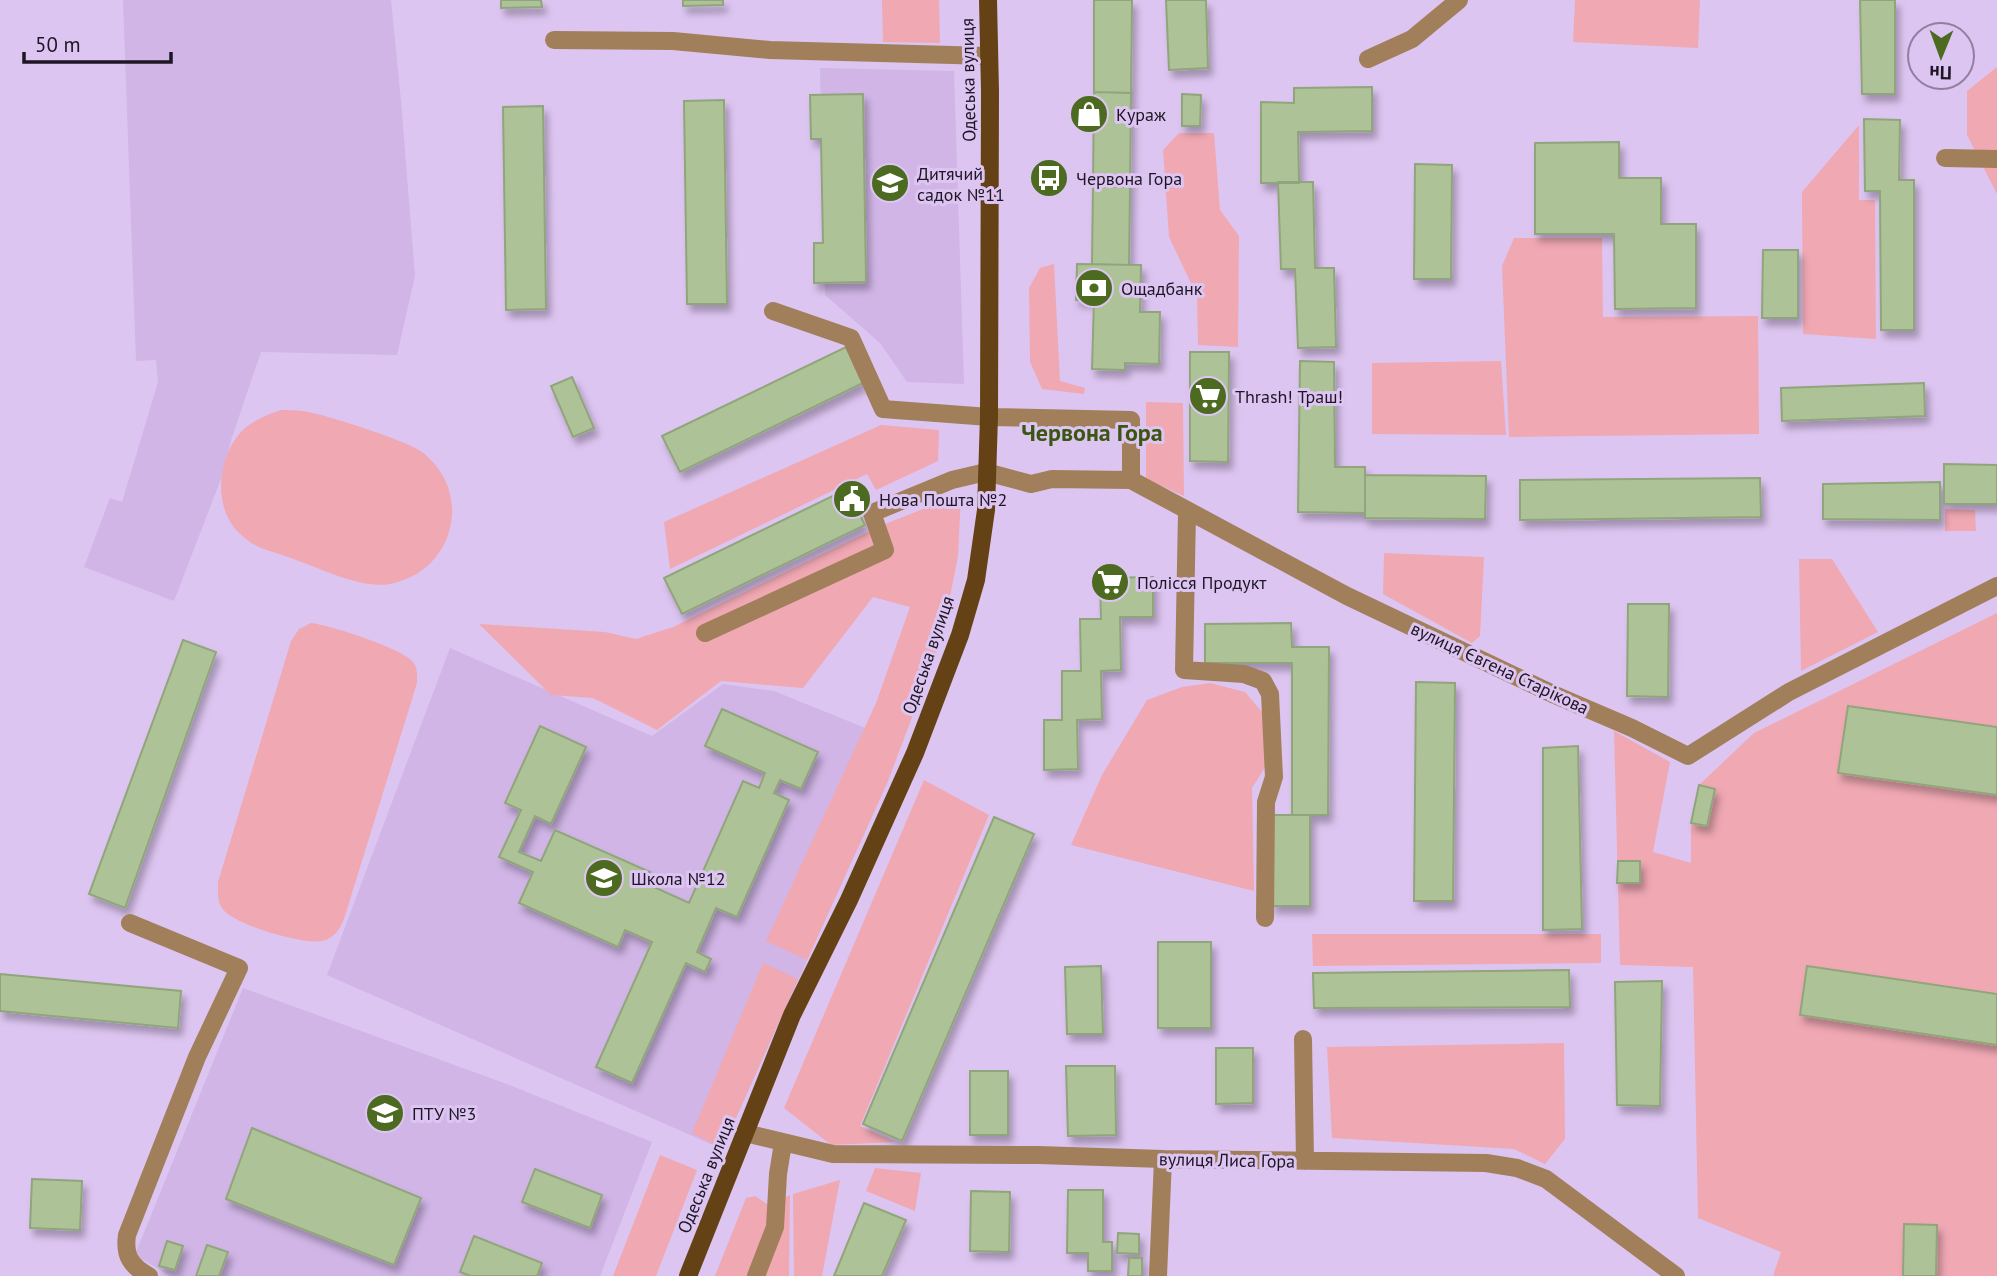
<svg xmlns="http://www.w3.org/2000/svg" width="1997" height="1276" font-family="'PT Sans',sans-serif">
  <style>
    .built { fill: #d0b5e6 }
    .green { fill: #f0a8b3 }
    .building { fill: #adc397; stroke: #90a57b; stroke-width: 2; filter: url(#shadow) }
    .lines { fill: none; stroke-linecap: round; stroke-linejoin: round }
    .minor { stroke: #a17f5a; stroke-width: 18 }
    .major { stroke: #644216; stroke-width: 18 }
    .labels { text-anchor: middle; dominant-baseline: central; stroke-width: 6; stroke-linejoin: round; paint-order: stroke }
    .street-label { font-size: 18px; fill: #1e1525; stroke: #ddc5f1 }
    .poi-label { font-size: 18px; fill: #1e1525; stroke: #ddc5f1; text-anchor: start }
    .district-label { font-size: 24px; font-weight: bold; fill: #3b5611; stroke: #ddc5f1 }
  </style>
  <defs>
    <filter id="shadow"><feDropShadow dx="4" dy="7" stdDeviation="3.5" flood-color="#0004"/></filter>
  </defs>
  <rect width="100%" height="100%" fill="#ddc5f1"/>
  <path class="built" d="M123,0H391L401,101L415,276L397,355L261,352L232,437L221,479L174,601L84,567L110,498L122,502L158,382L156,360L136,361Z
    M820,68L954,71L964,384L907,382L880,343L825,295Z
    M450,648L652,736L723,684L774,691L900,742L888,781L722,1149L327,975Z
    M243,988L504,1083L652,1142L600,1276H170L135,1255Z"/>
  <path class="green" d="M882,0H939L940,43L883,42Z
    M1575,0H1700L1698,48L1573,42Z
    M1997,67V194L1967,135V91Z
    M1859,125V200H1875L1876,339L1803,334L1802,192Z
    M1179,133H1214L1220,210L1239,236L1238,347L1198,345L1197,296L1169,237L1163,150Z
    M1514,238H1602L1603,317L1758,316L1759,434L1509,437L1502,266Z
    M1054,264L1060,381L1085,388L1084,394L1042,389L1030,362L1029,288L1040,268Z
    M1501,361L1506,435L1372,434V363Z
    M1146,402L1183,403L1184,496L1146,479Z
    M281,410C288,410 295,410 302,411C322,413 408,441 422,452C475,493 454,572 390,584C380,586 367,584 358,582C334,576 311,565 288,557C277,553 263,550 253,544C248,541 241,535 237,531C213,505 218,458 240,433C251,421 266,415 281,410Z
    M881,425L939,430L938,461L876,490L867,474L670,569L664,522Z
    M961,494L958,556L942,638L888,781L807,960L766,941L876,703L910,607L873,597L803,688L721,681L657,730L593,698L551,695L479,624L605,632L636,639L673,627L880,526Z
    M1945,509L1975,510L1976,531H1945Z
    M1384,553L1484,557L1480,636L1472,643L1383,594Z
    M1799,559H1832L1878,632L1801,671Z
    M1997,613V1276H1773L1781,1252L1698,1218L1693,967L1620,965L1614,731L1670,762L1653,852L1691,863V823L1699,785L1754,733Z
    M311,623C329,625 402,648 413,662C418,668 417,675 417,683L344,919C339,930 335,938 322,941C304,945 231,924 222,908C217,900 218,891 218,882L291,641L299,629Z
    M1210,683L1245,692L1262,712L1267,764L1252,788L1254,891L1071,845L1102,775L1147,700L1182,687Z
    M924,780L989,815L860,1126L895,1142L831,1145L784,1108Z
    M1312,934H1601V963L1313,966Z
    M763,963L798,979L722,1149L692,1133Z
    M1564,1043L1565,1139L1545,1164L1514,1149L1332,1138L1327,1047Z
    M660,1155L697,1170L656,1276H613Z
    M875,1168L921,1173L915,1211L866,1191Z
    M840,1180L822,1276H794L793,1194Z
    M790,1195L789,1276H715L746,1198L755,1196L767,1204Z"/>
  <path class="building" d="M501,0H541L542,7L501,8Z
    M683,0H723V5L683,6Z
    M1094,0H1132L1131,93L1094,92Z
    M1166,0H1206L1208,68L1169,70Z
    M1860,0H1895V94H1862Z
    M1372,87V131L1298,132L1299,183H1261V102L1294,103V88Z
    M1094,92L1131,93L1130,187L1093,186Z
    M863,94L866,282L814,283V243H823L821,139H811L810,95Z
    M1182,94L1201,95L1200,126H1182Z
    M724,100L727,304H687L684,101Z
    M543,106L546,309L506,310L503,107Z
    M1864,119L1900,120L1899,180H1914V330H1881L1880,191H1865Z
    M1619,142V178H1661V224H1696V308L1615,309L1614,234H1535V143Z
    M1415,164L1452,165L1451,279H1414Z
    M1278,182H1313L1315,268H1334L1336,347L1298,348L1295,269H1281Z
    M1093,186L1130,187L1129,265L1092,264Z
    M1763,250H1798V318H1762Z
    M1077,264L1141,265L1140,312H1160L1159,364L1125,363V370L1092,369L1094,300H1076Z
    M846,347L863,383L680,472L662,436Z
    M1190,352H1229L1228,462L1190,461Z
    M1300,361L1334,362L1335,467H1365V513L1298,512Z
    M572,377L594,428L573,437L551,386Z
    M1924,383L1925,416L1782,421L1781,388Z
    M1944,464L1997,465V504H1944Z
    M1365,475L1486,476L1485,519L1365,518Z
    M1760,478L1761,517L1520,520V480Z
    M1940,482V520L1823,519V484Z
    M847,489L865,525L682,614L664,578Z
    M1153,577V617H1120L1121,670L1101,671L1102,719L1077,720L1078,769L1044,770V720H1062V671H1081L1080,619H1101L1100,578Z
    M1628,604H1669L1668,697L1627,696Z
    M1291,623L1292,647H1329L1328,815H1292V663H1205V624Z
    M183,640L216,652L125,908L89,894Z
    M1416,682L1455,683L1453,901H1414Z
    M1848,706L1997,727V795L1838,773Z
    M722,709L818,752L801,789L780,780L774,793L789,800L737,917L716,908L697,952L711,959L705,972L686,963L632,1083L596,1067L652,942L625,930L618,947L519,903L533,872L499,857L521,810L505,803L540,726L586,747L551,824L535,816L519,852L541,861L555,830L650,872L645,883L689,903L743,781L759,788L765,773L705,746Z
    M1578,746L1582,929L1543,930V748Z
    M1699,785L1715,789L1707,826L1691,823Z
    M1272,815H1310V906H1272Z
    M994,817L1034,834L902,1141L863,1124Z
    M1618,861H1640V883H1617Z
    M1158,942H1211V1028H1158Z
    M1101,966L1103,1034H1067L1065,967Z
    M1807,966L1997,994V1045L1800,1015Z
    M1569,970L1570,1007L1314,1008L1313,973Z
    M0,974L181,991L178,1028L0,1011Z
    M1662,981L1660,1106L1617,1105L1615,982Z
    M1216,1048H1253V1103L1216,1104Z
    M1066,1066H1115L1116,1135L1068,1136Z
    M970,1071H1008V1135H970Z
    M252,1128L421,1198L394,1265L226,1199Z
    M535,1169L602,1195L590,1228L522,1202Z
    M32,1179L82,1181L80,1230L30,1228Z
    M1068,1190H1103V1242H1112V1271H1088V1253H1067Z
    M971,1191L1010,1192L1009,1252L970,1251Z
    M864,1203L906,1220L882,1276H834Z
    M1904,1224L1937,1225L1936,1276H1903Z
    M1118,1233L1139,1234V1254L1117,1253Z
    M474,1236L542,1263L537,1276H471L460,1272Z
    M167,1241L183,1246L175,1270L159,1266Z
    M207,1245L228,1252L219,1276H196Z
    M1129,1258H1142V1276H1128Z"/>
  <g class="lines">
    <path class="minor" d="M554,40L673,41L770,50L989,56
      M1368,59L1412,39L1459,0
      M1945,158L1997,159
      M773,311L851,338L883,409L989,417L1131,420V480
      M1187,512L1184,670L1244,674L1263,681L1270,694L1274,777L1266,802L1265,918
      M705,633L885,550L872,513L952,480L986,472L1031,484L1052,479L1131,480L1347,596L1555,695L1632,728L1688,756L1789,692L1997,586
      M130,923L239,968L197,1057L127,1235C124,1256 131,1266 149,1276
      M1303,1039L1305,1161
      M745,1133L833,1154L1038,1155L1163,1159L1486,1163L1517,1168L1546,1179L1676,1276
      M756,1276L775,1227L778,1174L783,1143
      M1158,1276L1163,1159"/>
    <path class="major" d="M688,1276L792,1015L849,900L915,753L960,635L976,580L986,510L989,417L990,91L988,0"/>
  </g>
  <defs>
    <symbol id="shop-disc" viewBox="-11 -11 22 22"><circle r="9.5" fill="#4c6b20" stroke="#ddc5f1"/><path d="M-5-2.5h2.3a2.7 3.5 0 0 1 5.4 0H5L5.5 6h-11ZM-1.5-2.5h3a1.5 2.3 0 0 0-3 0Z" fill="#fff"/></symbol>
    <symbol id="bus-disc" viewBox="-11 -11 22 22"><circle r="9.5" fill="#4c6b20" stroke="#ddc5f1"/><path d="M-5-6H5V4H4V6H2V4H-2V6H-4V4H-5ZM-3.5-4V0h7V-4ZM-3.5 1.2v1.5H-2V1.2ZM2 1.2v1.5H3.5V1.2Z" fill="#fff"/></symbol>
    <symbol id="school-disc" viewBox="-11 -11 22 22"><circle r="9.5" fill="#4c6b20" stroke="#ddc5f1"/><path d="M0-5L7-2L0 1L-7-2ZM-4 1L0 2.5L4 1V4Q0 6-4 4Z" fill="#fff"/></symbol>
    <symbol id="bank-disc" viewBox="-11 -11 22 22"><circle r="9.5" fill="#4c6b20" stroke="#ddc5f1"/><path d="M-6-4H6V4H-6ZM0-2.3a2.3 2.3 0 1 0 0 4.6a2.3 2.3 0 1 0 0-4.6Z" fill="#fff"/></symbol>
    <symbol id="supermarket-disc" viewBox="-11 -11 22 22"><circle r="9.5" fill="#4c6b20" stroke="#ddc5f1"/><path d="M-6-5.5h2.5l.6 2H6L4.5 2H-2.5L-4.4-4H-6ZM-1.5 3.2a1.3 1.3 0 1 0 .1 0ZM3 3.2a1.3 1.3 0 1 0 .1 0Z" fill="#fff"/></symbol>
    <symbol id="civic-disc" viewBox="-11 -11 22 22"><circle r="9.5" fill="#4c6b20" stroke="#ddc5f1"/><path d="M-.6-6.5H3V-4.5H.6V-3L4-1V1h2V6H-6V1h2V-1L-.6-3ZM-1.2 2.5V6h2.4V2.5Z" fill="#fff"/></symbol>
    <symbol id="university-disc" viewBox="-11 -11 22 22"><circle r="9.5" fill="#4c6b20" stroke="#ddc5f1"/><path d="M0-5L7-2L0 1L-7-2ZM-4 1L0 2.5L4 1V4Q0 6-4 4Z" fill="#fff"/></symbol>
  </defs>
  <g fill-rule="evenodd">
    <use href="#shop-disc" x="1067" y="92" width="44" height="44"/>
    <use href="#bus-disc" x="1027" y="156" width="44" height="44"/>
    <use href="#school-disc" x="868" y="161" width="44" height="44"/>
    <use href="#bank-disc" x="1072" y="266" width="44" height="44"/>
    <use href="#supermarket-disc" x="1186" y="374" width="44" height="44"/>
    <use href="#civic-disc" x="830" y="477" width="44" height="44"/>
    <use href="#supermarket-disc" x="1088" y="560" width="44" height="44"/>
    <use href="#school-disc" x="582" y="856" width="44" height="44"/>
    <use href="#university-disc" x="363" y="1091" width="44" height="44"/>
  </g>
  <g class="labels">
    <g class="street-label">
      <text transform="translate(968 80) rotate(-91)">Одеська вулиця</text>
      <text transform="translate(928 655) rotate(-71)">Одеська вулиця</text>
      <text transform="translate(1500 668) rotate(25)">вулиця Євгена Старікова</text>
      <text transform="translate(1227 1160) rotate(1)">вулиця Лиса Гора</text>
      <text transform="translate(706 1175) rotate(-68)">Одеська вулиця</text>
    </g>
    <g class="poi-label">
      <text x="1116" y="114">Кураж</text>
      <text x="917" y="173">Дитячий<tspan x="917" dy="21">садок №11</tspan></text>
      <text x="1076" y="178">Червона Гора</text>
      <text x="1121" y="288">Ощадбанк</text>
      <text x="1235" y="396">Thrash! Траш!</text>
      <text x="879" y="499">Нова Пошта №2</text>
      <text x="1137" y="582">Полісся Продукт</text>
      <text x="631" y="878">Школа №12</text>
      <text x="412" y="1113">ПТУ №3</text>
    </g>
    <g class="district-label">
      <text x="1092" y="432">Червона Гора</text>
    </g>
  </g>
  <g transform="translate(1941 56) rotate(181)"><circle r="33" fill="#ddc5f1" stroke="#917f9f" stroke-width="2"/>
  <path d="M0-5L12 26L0 18L-12 26Z" fill="#4c6b20"/>
  <text y="-10" font-size="19" font-weight="bold" text-anchor="middle" fill="#1e1525">Пн</text>
  </g>
  <path d="M24 52v10h147v-10" fill="none" stroke="#1e1525" stroke-width="3.5"/>
  <text x="35" y="52" font-size="21" fill="#1e1525" stroke="#ddc5f1" stroke-width="5" paint-order="stroke">50 m</text>
</svg>
